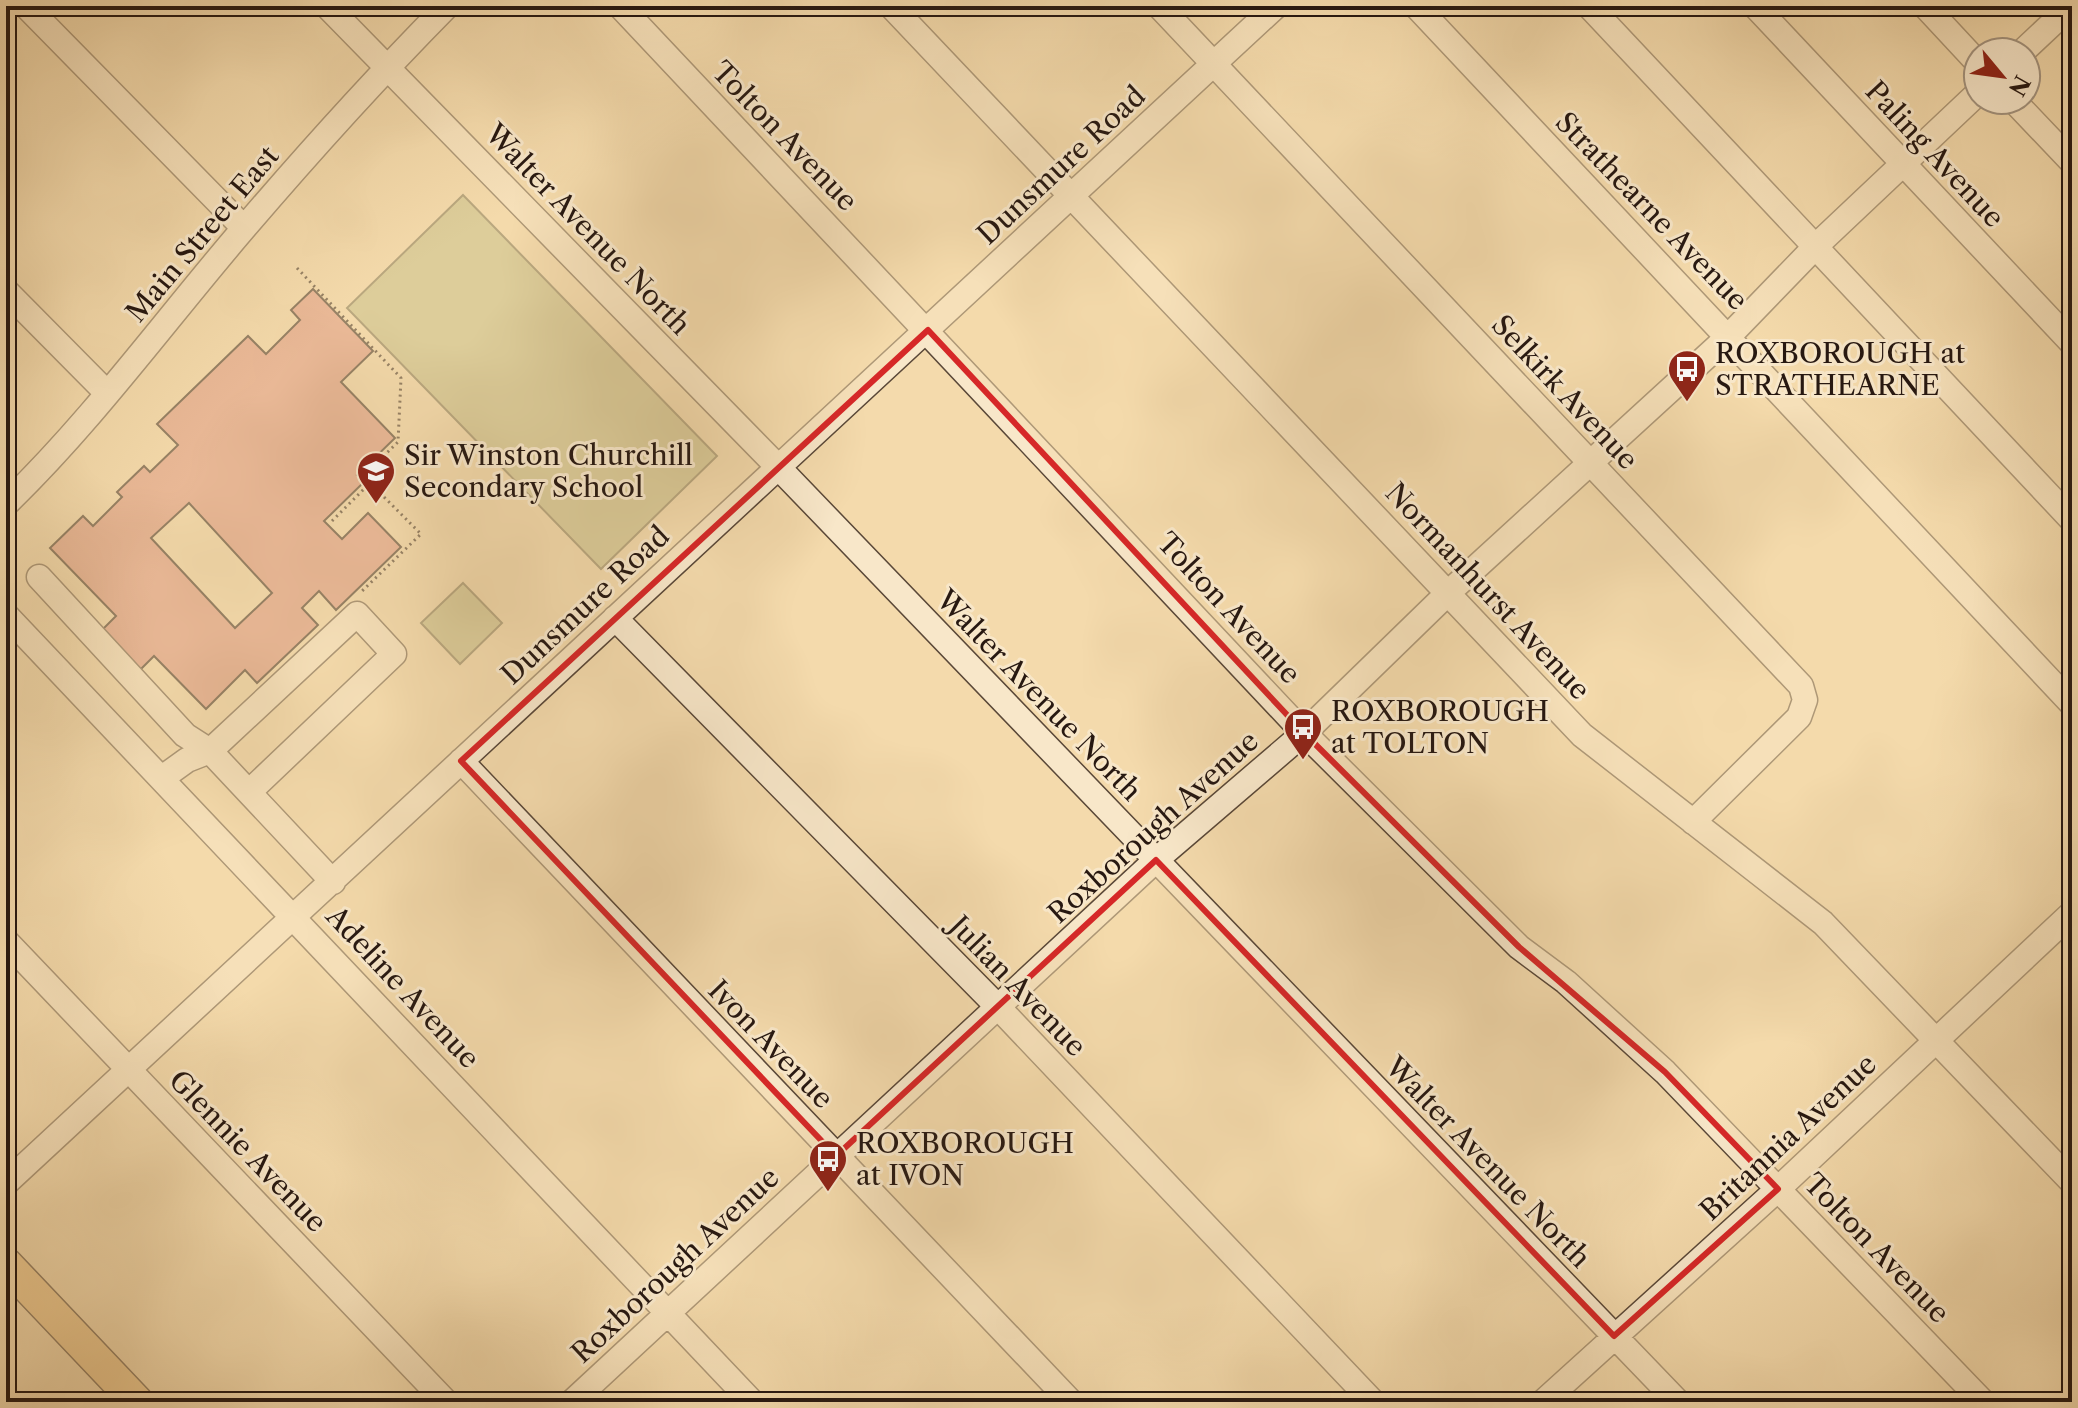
<svg xmlns="http://www.w3.org/2000/svg" width="2078" height="1408" font-family="'Libre Caslon Text',serif">
  <style>
    .green { fill: #c2bd85; stroke: #746a4b; stroke-width: 2 }
    .building { fill: #dd907e; stroke: #271811; stroke-width: 2; fill-rule: evenodd }
    .lines { fill: none; stroke-linecap: round; stroke-linejoin: round }
    .minor-casing { stroke: #5a4838; stroke-width: 27 }
    .major-casing { stroke: #271811; stroke-width: 35 }
    .path { stroke: #271811; stroke-width: 3; stroke-dasharray: 2 4; stroke-linecap: butt }
    .minor { stroke: #f8e7c9; stroke-width: 24 }
    .major { stroke: #eabd76; stroke-width: 32 }
    .marked { fill: none; stroke: #d62828; stroke-width: 6; stroke-linejoin: round }
    .labels { text-anchor: middle; dominant-baseline: central; stroke-width: 6; stroke-linejoin: round; paint-order: stroke }
    .street-label { font-size: 28px; fill: #271811; stroke: #f8e7c9 }
    .poi-label { font-size: 28px; fill: #271811; stroke: #f8e7c9; text-anchor: start }
  </style>
  <rect width="100%" height="100%" fill="#f4daac"/>
  <filter id="stains"><feTurbulence type="fractalNoise" baseFrequency=".0025" numOctaves="4"/><feColorMatrix values="0 0 0 0 .2 0 0 0 0 .09 0 0 0 0 .02 0 0 0 .5 -.17"/></filter>
  <radialGradient id="worn" r=".72"><stop offset=".6" stop-color="#630" stop-opacity="0"/><stop offset="1" stop-color="#630" stop-opacity=".3"/></radialGradient>
  <path class="green" d="M463,195L717,456L601,569L347,308Z
    M463,583L502,623L460,664L421,623Z"/>
  <path class="building" d="M313,289L373,351L341,382L395,438L357,475L364,482L324,521L342,539L368,513L401,547L336,610L319,591L302,608L318,625L257,683L245,670L206,709L154,656L136,674L98,634L116,616L50,548L83,516L93,526L122,497L117,492L144,466L150,472L178,445L157,424L248,336L266,354L300,320L291,310ZM189,503L272,593L235,628L151,538Z"/>
  <g class="lines">
    <defs>
      <path id="minor" d="M26,6L244,228
        M327,6L779,468L1678,1402
        M620,6L1304,733L1519,947L1566,982L1665,1072L1983,1402
        M891,6L1582,735L1823,923L2072,1182
        M1159,6L1801,686L1805,700L1799,717L1693,822
        M1416,6L2072,704
        M1589,6L2072,520
        M1755,6L2072,343
        M1925,6L1978,63
        M2022,52L2071,6
        M2013,100L2072,162
        M6,291L106,392
        M6,504C93,420 166,319 245,227C310,151 377,77 447,6
        M39,577L185,735L210,751
        M6,615L752,1402
        M615,618L998,1007L1373,1402
        M461,761L1071,1402
        M162,778L187,760L210,751
        M249,792L394,654L357,614L210,751L333,882
        M6,941L446,1402
        M6,1183L1276,6
        M572,1402L1156,860L1304,733L1449,592L1729,336L1817,245L1978,93
        M1543,1402L1778,1189L2072,913"/>
      <path id="major" d="M6,1264L137,1402"/>
    </defs>
    <use href="#minor" class="minor-casing"/>
    <use href="#major" class="major-casing"/>
    <path class="path" d="M297,268L401,378L398,442L363,476L421,534L360,593
      M332,521L370,483"/>
    <use href="#minor" class="minor"/>
    <use href="#major" class="major"/>
  </g>
  <path d="M0 0H2078V1408H0ZM928,330L1304,733L1519,947L1665,1072L1778,1189L1614,1336L1156,860L836,1156L461,761Z" fill="#f4daac" fill-opacity=".55" fill-rule="evenodd"/>
  <path class="marked" d="M928,330L1304,733L1519,947L1665,1072L1778,1189L1614,1336L1156,860L836,1156L461,761Z"/>
  <defs>
    <symbol id="bus-pin" viewBox="-11 -11 22 30"><path d="M0 17L-7.5 6A9.5 9.5 0 1 1 7.5 6Z" fill="#8f2418" stroke="#f8e7c9"/><path d="M-5-6H5V4H4V6H2V4H-2V6H-4V4H-5ZM-3.5-4V0h7V-4ZM-3.5 1.2v1.5H-2V1.2ZM2 1.2v1.5H3.5V1.2Z" fill="#fff"/></symbol>
    <symbol id="school-pin" viewBox="-11 -11 22 30"><path d="M0 17L-7.5 6A9.5 9.5 0 1 1 7.5 6Z" fill="#8f2418" stroke="#f8e7c9"/><path d="M0-5L7-2L0 1L-7-2ZM-4 1L0 2.5L4 1V4Q0 6-4 4Z" fill="#fff"/></symbol>
  </defs>
  <g fill-rule="evenodd">
    <use href="#bus-pin" x="1665" y="347" width="44" height="60"/>
    <use href="#school-pin" x="354" y="449" width="44" height="60"/>
    <use href="#bus-pin" x="1281" y="705" width="44" height="60"/>
    <use href="#bus-pin" x="806" y="1137" width="44" height="60"/>
  </g>
  <g class="labels">
    <g class="street-label">
      <text transform="translate(785 136) rotate(46)">Tolton Avenue</text>
      <text transform="translate(1935 154) rotate(47)">Paling Avenue</text>
      <text transform="translate(1061 165) rotate(-43)">Dunsmure Road</text>
      <text transform="translate(1652 211) rotate(46)">Strathearne Avenue</text>
      <text transform="translate(588 229) rotate(46)">Walter Avenue North</text>
      <text transform="translate(202 234) rotate(-50)">Main Street East</text>
      <text transform="translate(1565 392) rotate(47)">Selkirk Avenue</text>
      <text transform="translate(1488 591) rotate(47)">Normanhurst Avenue</text>
      <text transform="translate(585 605) rotate(-43)">Dunsmure Road</text>
      <text transform="translate(1229 608) rotate(47)">Tolton Avenue</text>
      <text transform="translate(1039 695) rotate(46)">Walter Avenue North</text>
      <text transform="translate(1153 827) rotate(-42)">Roxborough Avenue</text>
      <text transform="translate(1018 986) rotate(46)">Julian Avenue</text>
      <text transform="translate(403 987) rotate(47)">Adeline Avenue</text>
      <text transform="translate(771 1044) rotate(46)">Ivon Avenue</text>
      <text transform="translate(1788 1137) rotate(-43)">Britannia Avenue</text>
      <text transform="translate(248 1151) rotate(46)">Glennie Avenue</text>
      <text transform="translate(1488 1162) rotate(46)">Walter Avenue North</text>
      <text transform="translate(1877 1248) rotate(46)">Tolton Avenue</text>
      <text transform="translate(675 1265) rotate(-43)">Roxborough Avenue</text>
    </g>
    <g class="poi-label">
      <text x="1715" y="353">ROXBOROUGH at<tspan x="1715" dy="32">STRATHEARNE</tspan></text>
      <text x="404" y="455">Sir Winston Churchill<tspan x="404" dy="32">Secondary School</tspan></text>
      <text x="1331" y="711">ROXBOROUGH<tspan x="1331" dy="32">at TOLTON</tspan></text>
      <text x="856" y="1143">ROXBOROUGH<tspan x="856" dy="32">at IVON</tspan></text>
    </g>
  </g>
  <rect width="2078" height="1408" fill="none" stroke="#f4daac" stroke-width="32"/>
  <rect x="8" y="8" width="2062" height="1392" fill="none" stroke="#271811" stroke-width="4"/>
  <rect x="16" y="16" width="2046" height="1376" fill="none" stroke="#271811" stroke-width="2"/>
  <g transform="translate(2002 76) rotate(119)"><circle r="38" fill="#f8e7c9" stroke="#a4947f" stroke-width="2"/>
  <path d="M0-6L14 30L0 20L-14 30Z" fill="#8f2418"/>
  <text y="-12" font-size="22" font-weight="bold" text-anchor="middle" fill="#271811">N</text>
  </g>
  <rect width="100%" height="100%" filter="url(#stains)"/>
  <rect width="100%" height="100%" fill="url(#worn)"/>
</svg>
